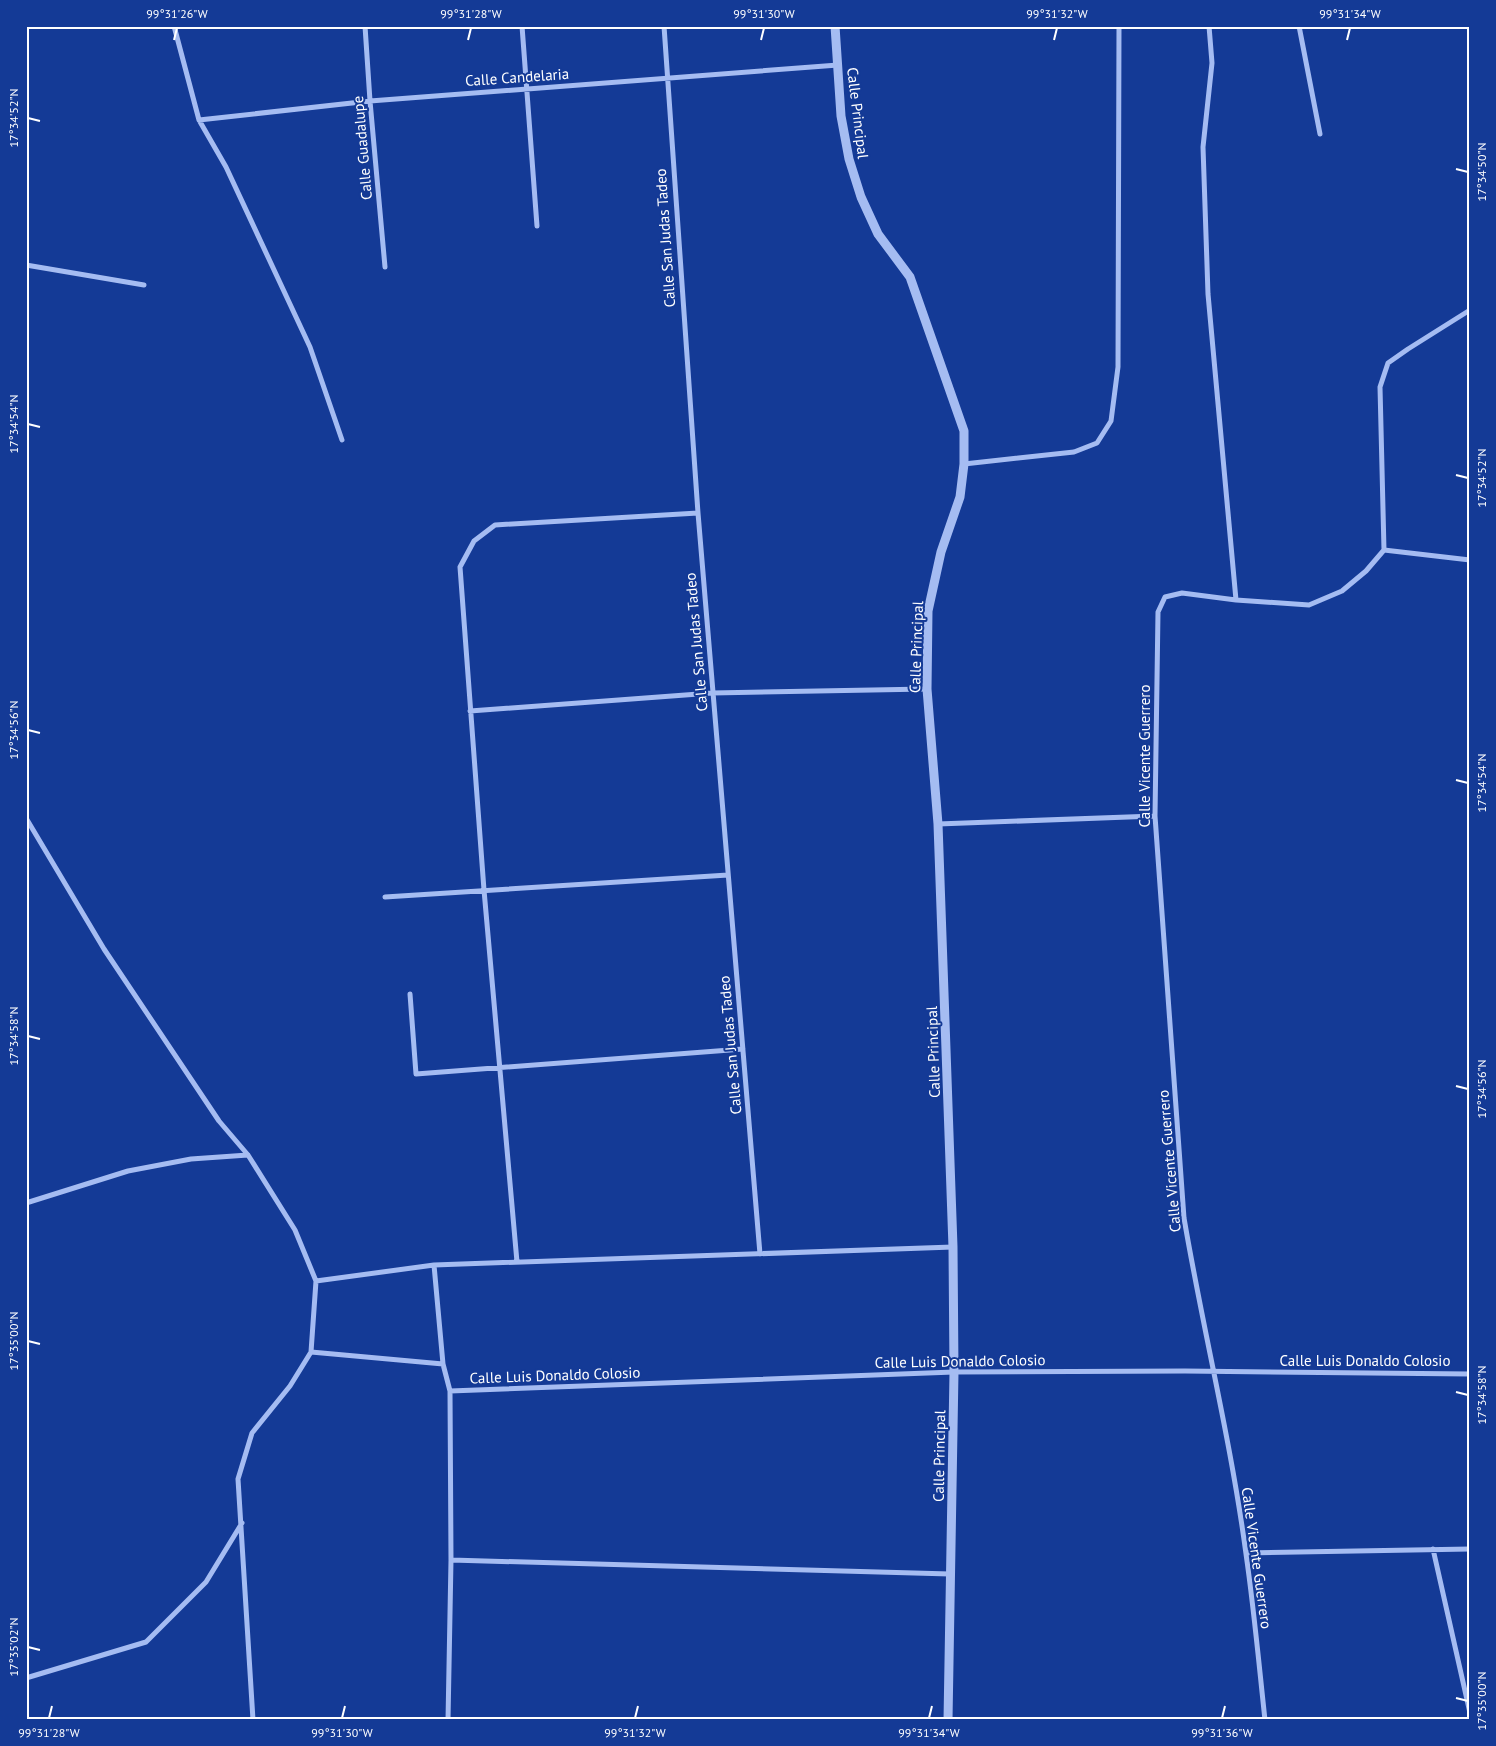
<svg xmlns="http://www.w3.org/2000/svg" width="1496" height="1746" font-family="'PT Sans',sans-serif">
  <style>
    .lines { fill: none; stroke-linecap: round; stroke-linejoin: round }
    .minor { stroke: #a5bcf2; stroke-width: 5 }
    .tertiary { stroke: #a5bcf2; stroke-width: 9 }
    .ticks { fill: none; stroke: #fff; stroke-width: 2 }
    .labels { text-anchor: middle; dominant-baseline: central; stroke-width: 4; stroke-linejoin: round; paint-order: stroke }
    .street-label { font-size: 15px; fill: #fff; stroke: #143a96 }
    .neatline { fill: none; stroke: #fff; stroke-width: 2 }
    .ticks-label { font-size: 12px; text-anchor: middle; fill: #fff }
  </style>
  <rect width="100%" height="100%" fill="#143a96"/>
  <g class="lines">
    <path class="minor" d="M174,26L199,120L226,167L310,347L342,440
      M365,26L370,101L385,267
      M522,26L537,226
      M664,26L698,513L760,1254
      M1209,26L1212,63L1203,147L1208,294L1236,600
      M1299,26L1320,134
      M199,120L370,101L838,65
      M26,265L144,285
      M964,464L1074,452L1097,443L1111,421L1118,367L1119,26
      M1384,550L1470,560
      M470,711L712,693L927,689
      M26,818L104,949L219,1121L248,1155L295,1230L316,1281L311,1352L290,1386L252,1433L238,1479L253,1720
      M938,824L1155,816
      M385,897L728,875
      M410,994L416,1074L743,1049
      M26,1203L128,1171L191,1159L248,1155
      M517,1262L484,890L460,567L474,541L495,525L698,513
      M434,1265L443,1364L450,1391L451,1560L448,1720
      M316,1281L434,1265L953,1247
      M311,1352L443,1364
      M450,1391L954,1372L1185,1371L1470,1374
      M1433,1549L1470,1713
      M1246,1553L1470,1549
      M451,1560L950,1574
      M26,1678L146,1642L206,1582L242,1523
      M1265,1720C1259,1665 1254,1609 1246,1554C1231,1441 1203,1330 1184,1218L1155,816L1158,612L1165,597L1182,593L1236,600L1309,605L1342,591L1366,571L1384,550L1380,387L1388,363L1408,349L1470,310"/>
    <path class="tertiary" d="M835,26L841,116L849,159L861,197L878,234L910,277L964,431V464L960,497L941,552L928,611L927,689L938,824L953,1247L954,1372L948,1720"/>
  </g>
  <path class="ticks" d="M174,40L177,28M468,40L471,28M761,40L764,28M1054,40L1057,28M1347,40L1350,28M28,118L40,121M1456,169L1468,172M28,424L40,427M1456,475L1468,478M28,730L40,733M1456,780L1468,783M28,1036L40,1039M1456,1086L1468,1089M28,1341L40,1344M1456,1392L1468,1395M28,1647L40,1650M1456,1698L1468,1701M49,1718L52,1706M342,1718L345,1706M635,1718L638,1706M929,1718L932,1706M1222,1718L1225,1706"/>
  <g class="labels">
    <g class="street-label">
      <text transform="translate(517 77) rotate(-4)">Calle Candelaria</text>
      <text transform="translate(858 113) rotate(83)">Calle Principal</text>
      <text transform="translate(362 148) rotate(-95)">Calle Guadalupe</text>
      <text transform="translate(665 238) rotate(-94)">Calle San Judas Tadeo</text>
      <text transform="translate(696 642) rotate(-95)">Calle San Judas Tadeo</text>
      <text transform="translate(916 647) rotate(-88)">Calle Principal</text>
      <text transform="translate(1144 756) rotate(-90)">Calle Vicente Guerrero</text>
      <text transform="translate(730 1045) rotate(-95)">Calle San Judas Tadeo</text>
      <text transform="translate(933 1052) rotate(-92)">Calle Principal</text>
      <text transform="translate(1169 1161) rotate(-95)">Calle Vicente Guerrero</text>
      <text x="1365" y="1360">Calle Luis Donaldo Colosio</text>
      <text transform="translate(960 1361) rotate(-1)">Calle Luis Donaldo Colosio</text>
      <text transform="translate(555 1375) rotate(-2)">Calle Luis Donaldo Colosio</text>
      <text transform="translate(939 1456) rotate(-89)">Calle Principal</text>
      <text transform="translate(1257 1558) rotate(82)">Calle Vicente Guerrero</text>
    </g>
  </g>
  <rect width="1496" height="1746" fill="none" stroke="#143a96" stroke-width="55"/>
  <rect x="28" y="28" width="1440" height="1690" class="neatline"/>
  <g class="ticks-label">
    <text x="177" y="18">99°31'26"W</text>
    <text x="471" y="18">99°31'28"W</text>
    <text x="764" y="18">99°31'30"W</text>
    <text x="1057" y="18">99°31'32"W</text>
    <text x="1350" y="18">99°31'34"W</text>
    <text transform="translate(14 118) rotate(-90)" y="4">17°34'52"N</text>
    <text transform="translate(1482 172) rotate(-90)" y="4">17°34'50"N</text>
    <text transform="translate(14 424) rotate(-90)" y="4">17°34'54"N</text>
    <text transform="translate(1482 478) rotate(-90)" y="4">17°34'52"N</text>
    <text transform="translate(14 730) rotate(-90)" y="4">17°34'56"N</text>
    <text transform="translate(1482 783) rotate(-90)" y="4">17°34'54"N</text>
    <text transform="translate(14 1036) rotate(-90)" y="4">17°34'58"N</text>
    <text transform="translate(1482 1089) rotate(-90)" y="4">17°34'56"N</text>
    <text transform="translate(14 1341) rotate(-90)" y="4">17°35'00"N</text>
    <text transform="translate(1482 1395) rotate(-90)" y="4">17°34'58"N</text>
    <text transform="translate(14 1647) rotate(-90)" y="4">17°35'02"N</text>
    <text transform="translate(1482 1701) rotate(-90)" y="4">17°35'00"N</text>
    <text x="49" y="1737">99°31'28"W</text>
    <text x="342" y="1737">99°31'30"W</text>
    <text x="635" y="1737">99°31'32"W</text>
    <text x="929" y="1737">99°31'34"W</text>
    <text x="1222" y="1737">99°31'36"W</text>
  </g>
</svg>
